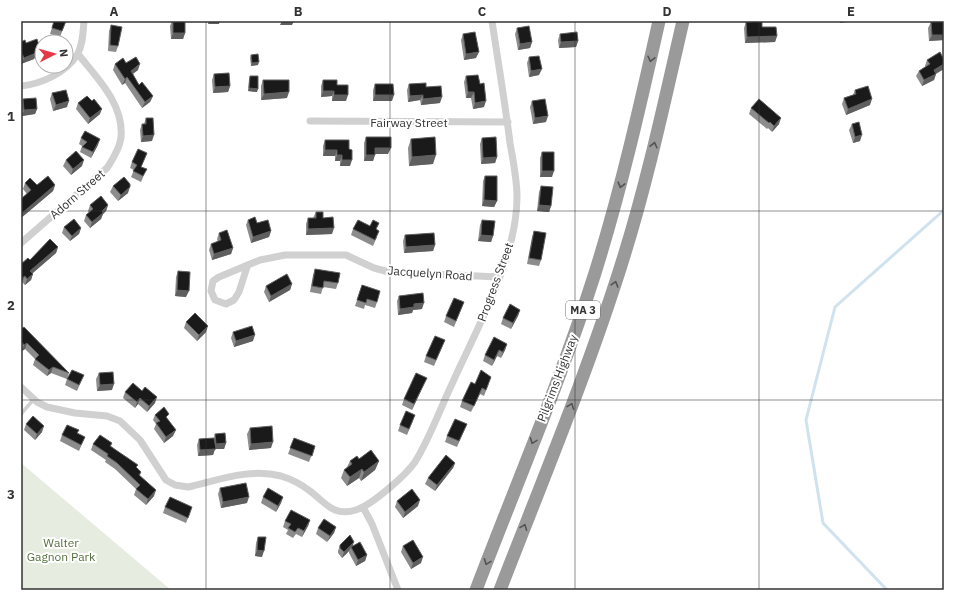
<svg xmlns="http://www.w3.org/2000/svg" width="965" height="611" font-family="'IBM Plex Sans',sans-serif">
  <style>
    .green { fill: #e6ecdf }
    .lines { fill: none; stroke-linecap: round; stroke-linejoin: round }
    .stream { stroke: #cfe2ee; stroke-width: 3 }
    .service { stroke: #d0d0d0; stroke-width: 3.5 }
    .minor { stroke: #d0d0d0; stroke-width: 7 }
    .motorway { stroke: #9a9a9a; stroke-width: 13 }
    .wall { fill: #8c8c8c }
    .shaded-wall { fill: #5f5f5f }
    .building { fill: #1a1a1a; stroke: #5f5f5f }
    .oneway { stroke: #525252 }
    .grid { fill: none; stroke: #333; stroke-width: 1; stroke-opacity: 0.55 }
    .labels { text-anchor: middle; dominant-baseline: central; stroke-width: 4; stroke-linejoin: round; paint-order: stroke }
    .shield { fill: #fff; stroke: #707070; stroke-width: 1 }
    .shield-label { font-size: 11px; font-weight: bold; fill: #333 }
    .street-label { font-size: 12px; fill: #333; stroke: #fff }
    .park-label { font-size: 12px; fill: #56703f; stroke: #fff }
    .neatline { fill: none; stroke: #333; stroke-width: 1.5 }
    .grid-label { font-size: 13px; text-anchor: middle; font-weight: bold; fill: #333 }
  </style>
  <rect width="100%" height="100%" fill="#fff"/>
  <path class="green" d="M21,463L171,590H21Z"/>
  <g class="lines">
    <path class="stream" d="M887,590L823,523L806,420L835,307L944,210"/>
    <path class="service" d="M21,414L34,399"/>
    <path class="minor" d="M21,86C41,84 66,73 77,55C83,45 83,32 84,21
      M310,121L508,122
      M21,243L107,168C113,159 120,148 121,137C124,104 97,78 78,54
      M247,267L239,292L234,300L226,304L215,300L211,291L213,281L219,277L260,260L285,255H346L374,268L389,272L499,277
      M21,387L37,402L47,407L75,413L107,416L120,421L140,440L166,480L175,485L188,487C219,480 249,468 281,476C291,479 301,484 310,491C326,503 333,517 356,510C372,505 406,475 415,462C430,438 440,409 452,384C477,328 517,258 517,197C517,179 513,160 510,143C505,102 498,62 492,21
      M363,507L372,524L398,590"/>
    <path class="motorway" d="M476,590C516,485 561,380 595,273C621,190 640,106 659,21
      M500,590C543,479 589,369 624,256C648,179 665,99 683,21"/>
  </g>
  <path class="wall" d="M54,21H66L60,37L50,34Z
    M172,21H185V33L183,39H171L170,26Z
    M944,21V40L929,41L928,28L931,22Z
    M746,22L777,36L775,42L745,43L744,28Z
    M111,25L118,46L116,52L108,51L109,31Z
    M517,28L532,42L530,48L518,50L515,34Z
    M463,34L476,58L464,60L461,40Z
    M560,34L578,41L576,47L559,48L558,40Z
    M21,42L26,43L38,54L36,55L34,59L21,64Z
    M251,55L258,65L251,66L250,58Z
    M529,57L539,75L529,77L527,63Z
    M927,60H944V69L936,74L934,80L922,86L916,76L919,71L926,66H925Z
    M126,63L138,70L133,74L139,85L153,96L150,102L142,108L125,83L122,85L113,70L115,64Z
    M214,74L230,86L228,92L213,93L212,80Z
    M250,76L257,92L248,91L249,79Z
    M466,76L480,84L484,107L473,109L471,98H466L464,82Z
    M263,80L287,98L261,100V86Z
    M323,80L337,85L346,101H332V96L321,97V86Z
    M375,84L392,101H373V90Z
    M409,84L426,87L440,103L421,105L420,100L408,102L407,90Z
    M855,90L870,105L846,115L842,104L844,98L853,95Z
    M52,93L67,107L53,111L50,99Z
    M23,99L37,109L35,114L22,116L21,103Z
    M92,101L100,114L88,124L76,109L78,103Z
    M532,101L546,122L533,124L530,107Z
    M751,108L779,124L772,132L768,128L767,129L749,114Z
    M146,118L152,141L141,142L140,130L142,124H144Z
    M852,124L860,141L853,143L849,130Z
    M366,137L388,154H375L373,161H364V143Z
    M81,138L98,145L91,158L80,152L82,146L79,144Z
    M482,138L497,157L495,163L481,164L480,144Z
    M411,139L433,164L409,166L408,148Z
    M325,140L349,149L350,166H340V161H335V156H323V146Z
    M542,152L552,177H540V158Z
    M147,153L141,167L144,175L141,182L131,177L134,170L130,168L132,162Z
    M66,160L82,166L71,175L63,166Z
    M485,176L497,201L494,207L482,206L483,181Z
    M25,183L37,185H55L53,191L21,218V199L27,194L23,189Z
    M113,186L128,193L118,201L110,192Z
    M541,186L551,206L549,212L537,211L539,192Z
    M90,205H108L106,211L103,214L101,219L90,228L84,221L86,215L89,213L88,211Z
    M316,212L323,218L332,234L306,235V224L308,218H313Z
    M248,220L257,223L271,231L269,237L251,243L246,225Z
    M482,220L493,236L491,242L478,241L480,225Z
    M370,226L377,230V237L373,246L351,235L353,229Z
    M64,227L81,228L79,234L70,241L62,233Z
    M534,231L541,260L539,266L527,264L532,237Z
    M219,233L233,248L231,254L212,260L209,250L211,244L218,242L217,239Z
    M405,235L435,245L433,251L404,253L403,241Z
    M58,247L56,253L33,273L31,280L25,285L22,282L30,260Z
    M315,269L338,283L336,289L323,287L321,294L310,292L313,275Z
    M178,271L186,297L175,296L176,277Z
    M292,284L290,290L269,302L264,292L266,286Z
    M362,285L377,302L375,308L365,305L364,309L355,306Z
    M399,296L422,309L413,310L412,313L398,315L397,301Z
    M464,302L454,327L444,322L446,316Z
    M520,310L518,316L511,329L501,324L503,318Z
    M186,322L206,332L197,341L184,328Z
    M21,329L69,373L67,379L51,373L47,376L33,365L35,359L25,349L22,351L21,350Z
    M233,332L253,341L234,347L231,338Z
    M445,340L434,366L424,362L426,356Z
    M507,344L505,350L501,358L497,356L492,366L483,361L485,355Z
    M99,373L112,390L97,391L96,379Z
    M84,375L77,391L65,385L67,379Z
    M489,383L484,396L480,394L471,412L460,407L462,401L475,384Z
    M424,384L412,410L402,405L404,399Z
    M125,392L155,403L147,412L138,404L135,408L123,398Z
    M155,415L168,419L173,436L164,443L154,429L156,424L153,420Z
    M413,421L407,435L398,431L400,425Z
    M26,424L42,432L35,440L24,430Z
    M467,424L457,447L445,442L447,436Z
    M250,428L271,448L249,450L247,434Z
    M215,434L226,443L224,449H215L213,455L198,456L197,445L199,439L214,438Z
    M62,435L85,437L79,451L60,441Z
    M294,438L315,446L309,462L288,454Z
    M112,443L111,446L141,472L140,475L154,496L146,505L134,495L136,489L115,469L105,462L106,460L91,450L93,444Z
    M359,459L379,461L375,470L361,481L359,478L347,486L341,478L344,470L347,467L350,461Z
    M455,463L453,468L435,491L425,484L428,478Z
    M220,488L247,503L221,508L218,494Z
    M263,497H283L281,503L276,512L261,503Z
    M397,501L418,506L403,518L395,507Z
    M165,507L190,513L186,523L163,513Z
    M310,520L308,526L302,537L296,534L293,538L286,534L288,530L283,527L285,521Z
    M336,527L334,533L327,542L316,534L318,528Z
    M258,537L262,557L255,556L256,543Z
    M340,545L353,546L367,555L365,561L356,566L349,553V551L342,558L338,553V551Z
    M403,546L421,563L411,569L401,552Z"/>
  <path class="shaded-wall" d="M209,21H220L219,24H208Z
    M282,21H294L292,25H280Z
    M346,21H369L368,22H346Z
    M841,21H848L847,22L840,23Z
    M173,33H185L183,39H171Z
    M932,35H944V40L929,41Z
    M777,36L775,42L745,43L747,37Z
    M578,41L576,47L559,48L561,42Z
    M532,42L530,48L518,50L520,44Z
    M40,48L38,54L36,55L34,59L21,64L24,58L35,50Z
    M479,52L476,58L464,60L466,54Z
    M259,62L258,65L251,66L252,63Z
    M140,64L138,70L128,77L131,71Z
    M944,64V69L931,76L934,70Z
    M542,69L539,75L529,77L531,71Z
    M936,74L934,80L922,86L924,80Z
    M127,77L125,83L122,85L125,79Z
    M230,86L228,92L213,93L215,87Z
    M249,88L258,89L257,92L248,91Z
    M323,91H334L332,96L321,97Z
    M289,92L287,98L261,100L264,94Z
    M468,92H474L471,98H466Z
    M334,95H348L346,101H332Z
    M375,95H394L392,101H373Z
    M423,95L420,100L408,102L410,96Z
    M153,96L150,102L142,108L145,102Z
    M442,97L440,103L421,105L423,99Z
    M872,99L870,105L846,115L848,109Z
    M69,101L67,107L53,111L56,105Z
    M486,101L484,107L473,109L475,103Z
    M37,109L35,114L22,116L24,110Z
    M102,109L100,114L88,124L90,118Z
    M548,116L546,122L533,124L535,118Z
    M781,118L779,124L772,132L774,126Z
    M154,135L152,141L141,142L143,136Z
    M862,135L860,141L853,143L855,137Z
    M100,139L98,145L91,158L93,152Z
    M375,148H391L388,154H373Z
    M325,150H337L335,156H323Z
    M337,155H342L340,161H335Z
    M366,155H375L373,161H364Z
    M436,155L433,164L409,166L412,157Z
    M497,157L495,163L481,164L483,158Z
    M84,160L82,166L71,175L73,169Z
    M342,160H352L350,166H340Z
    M542,171H554L552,177H540Z
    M55,185L53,191L21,218V214Z
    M130,187L128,193L118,201L121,195Z
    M484,200L497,201L494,207L482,206Z
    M108,205L106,211L103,214L101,219L90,228L92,222L102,211Z
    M539,205L551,206L549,212L537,211Z
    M81,228L79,234L70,241L72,236Z
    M334,228L332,234L306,235L308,229Z
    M271,231L269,237L251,243L253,237Z
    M481,235L493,236L491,242L478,241Z
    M435,245L433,251L404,253L406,247Z
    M58,247L56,253L28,277L30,271Z
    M233,248L231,254L212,260L214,254Z
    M33,274L31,280L25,285L27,279Z
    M25,276L22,282L21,283V279Z
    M292,284L290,290L269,302L271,296Z
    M177,290L189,291L186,297L175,296Z
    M424,303L422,309L413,310L412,313L398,315L400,309L414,304Z
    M520,310L518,316L511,329L513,323Z
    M208,326L206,332L197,341L199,335Z
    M255,335L253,341L234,347L236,341Z
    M27,343L25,349L22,351L24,345Z
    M507,344L505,350L501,358L503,352Z
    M499,350L497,356L492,366L494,360Z
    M53,367L51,373L47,376L49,370Z
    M427,378L424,384L412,410L414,404Z
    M114,384L112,390L97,391L100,385Z
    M157,397L155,403L147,412L149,406Z
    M140,398L138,404L135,408L137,402Z
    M44,426L42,432L35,440L37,434Z
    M176,430L173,436L164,443L166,437Z
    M273,442L271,448L249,450L251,444Z
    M226,443L224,449H215L213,455L198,456L200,450L214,449L216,444Z
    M379,461L375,470L361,481L364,472Z
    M455,463L453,468L435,491L437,485Z
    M362,469L359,478L347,486L350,477Z
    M156,490L154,496L146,505L148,499Z
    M249,497L247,503L221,508L223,502Z
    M283,497L281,503L276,512L278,506Z
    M420,500L418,506L403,518L405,512Z
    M310,520L308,526L302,537L304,531Z
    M336,527L334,533L327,542L330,536Z
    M354,542L352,548L351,547L349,551L342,558L344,552Z
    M257,550L264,551L262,557L255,556Z
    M367,555L365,561L356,566L358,560Z
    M423,557L421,563L411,569L413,563Z"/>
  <path class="building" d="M54,21H66L62,31L52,28Z
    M173,21H185V33H173Z
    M762,21V27H776L777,36L747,37L746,22Z
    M944,21V35H932L931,22Z
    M111,25L122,27L118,46L110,45Z
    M529,26L532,42L520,44L517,28Z
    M475,32L479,52L466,54L463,34Z
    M577,32L578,41L561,42L560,34Z
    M37,39L40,48L35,50L36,53L24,58L21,51V42L25,40L26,43Z
    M940,52L944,60V64L934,70L936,74L924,80L919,71L930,64L927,60Z
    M258,54L259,62L252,63L251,55Z
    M539,56L542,69L531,71L529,57Z
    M136,57L140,64L131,71L139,85L142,82L153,96L145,102L127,77L125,79L115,64L123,58L126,63Z
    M229,73L230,86L215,87L214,74Z
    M478,75L480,84L484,83L486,101L475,103L474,92H468L466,76Z
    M250,76H258V89L249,88Z
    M263,80H289V92L264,94Z
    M323,80H337V85H348V95H334V91H323Z
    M426,83V87L441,86L442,97L423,99V95L410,96L409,84Z
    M375,84H393L394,95H375Z
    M868,86L872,99L848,109L844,98L856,94L855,90Z
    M66,90L69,101L56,105L52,93Z
    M87,96L92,101L94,99L102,109L90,118L78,103Z
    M36,98L37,109L24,110L23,99Z
    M545,99L548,116L535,118L532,101Z
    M759,99L781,118L774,126L770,122L769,123L751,108Z
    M146,118H153L154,135L143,136L142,124H146Z
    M859,122L862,135L855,137L852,124Z
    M85,131L100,139L93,152L82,147L87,142L81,138Z
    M366,137H391V148H375V155H366Z
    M435,137L436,155L412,157L411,139Z
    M496,137L497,157L483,158L482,138Z
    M325,140H349V149L352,150V160H342V155H337V150H325Z
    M138,149L147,153L141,167L147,169L143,176L133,171L137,165L132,162Z
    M76,151L84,160L73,169L66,160Z
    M542,152H554V171H542Z
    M48,176L55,185L21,214V199L31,190L25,183L30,178L37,185Z
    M485,176H497V201L484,200Z
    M124,177L130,184V187L121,195L113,186Z
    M541,186L553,187L551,206L539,205Z
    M101,196L108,205L102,211L103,213L92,222L86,215L93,209L90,205Z
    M316,212H323V218L333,217L334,228L308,229V218H316Z
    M255,217L257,223L268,220L271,231L253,237L248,220Z
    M74,219L81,228L72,236L64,227Z
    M358,220L370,226L373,220L379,223L376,229L379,231L375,240L353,229Z
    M482,220L495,221L493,236L481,235Z
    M227,230L233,248L214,254L211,244L221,240L219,233Z
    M534,231L546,233L541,260L529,258Z
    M434,233L435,245L406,247L405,235Z
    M50,239L58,247L30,271L33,274L27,279L25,276L21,279V264L28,258L30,260Z
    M315,269L340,273L338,283L324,281L323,288L312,286Z
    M178,271L190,272L189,291L177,290Z
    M287,274L292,284L271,296L266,286Z
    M362,285L380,291L377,302L367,299L366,303L357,300Z
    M423,293L424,303L414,304V307L400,309L399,296Z
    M454,298L464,302L456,321L446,316Z
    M510,304L520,310L513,323L503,318Z
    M195,313L208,326L199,335L186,322Z
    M252,326L255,335L236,341L233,332Z
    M24,327L69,373L53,367L49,370L35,359L39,355L27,343L24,345L21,341V329Z
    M435,336L445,340L436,360L426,356Z
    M494,337L507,344L503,352L499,350L494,360L485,355Z
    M72,370L84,375L79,385L67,379Z
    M481,370L491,377L486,390L482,388L474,406L462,401L471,382L475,384Z
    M113,372L114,384L100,385L99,373Z
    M416,373L427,378L414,404L404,399Z
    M133,383L142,391L145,387L157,397L149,406L140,398L137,402L125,392Z
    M164,407L169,414L166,417L176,430L166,437L156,423L160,421L155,415Z
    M406,411L415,415L409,429L400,425Z
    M33,416L44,426L37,434L26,424Z
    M455,419L467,424L459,441L447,436Z
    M67,425L79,430L77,433L85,437L81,445L62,435Z
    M272,426L273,442L251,444L250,428Z
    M225,433L226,443L216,444L215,434Z
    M100,435L112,443L110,446L138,465L136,467L141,472L139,475L156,490L148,499L136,489L140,485L117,463L107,456L108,454L93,444Z
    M214,438L216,449L200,450L199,439Z
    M294,438L315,446L312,456L290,448Z
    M371,450L379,461L364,472L362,469L350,477L344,470L352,464L350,461L357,456L359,459Z
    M446,455L455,463L437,485L428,478Z
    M246,483L249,497L223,502L220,488Z
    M268,488L283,497L278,506L263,497Z
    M412,489L420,500L405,512L397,501Z
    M170,497L192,507L188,518L165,507Z
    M291,510L310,520L304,531L298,528L295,532L288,528L291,524L285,521Z
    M324,519L336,527L330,536L318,528Z
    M350,535L354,542L344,552L340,548V545Z
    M258,537H266L264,551L257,550Z
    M413,540L423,557L413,563L403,546Z
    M360,542L367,555L358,560L351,547Z"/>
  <defs><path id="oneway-chevron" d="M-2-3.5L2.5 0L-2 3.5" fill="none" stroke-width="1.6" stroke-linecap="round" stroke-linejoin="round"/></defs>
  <g class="oneway">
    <use href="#oneway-chevron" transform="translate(651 59) rotate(103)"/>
    <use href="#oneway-chevron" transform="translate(654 145) rotate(-77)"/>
    <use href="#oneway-chevron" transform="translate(621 185) rotate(105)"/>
    <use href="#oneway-chevron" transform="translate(615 284) rotate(-73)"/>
    <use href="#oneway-chevron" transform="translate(571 406) rotate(-69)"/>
    <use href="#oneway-chevron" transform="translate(533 441) rotate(111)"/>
    <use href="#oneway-chevron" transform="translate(524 527) rotate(-69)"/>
    <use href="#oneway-chevron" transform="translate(487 562) rotate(111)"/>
  </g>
  <path class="grid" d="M206,21V590M390,21V590M575,21V590M759,21V590M21,211H944M21,400H944"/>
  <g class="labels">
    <rect class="shield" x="566" y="301" width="34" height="18" rx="3"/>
    <g class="shield-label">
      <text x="583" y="310">MA 3</text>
    </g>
    <g class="street-label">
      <text x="409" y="122">Fairway Street</text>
      <text transform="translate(77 194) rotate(-41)">Adorn Street</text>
      <text transform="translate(430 273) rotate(4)">Jacquelyn Road</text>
      <text transform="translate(495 282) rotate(-70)">Progress Street</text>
      <text transform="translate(557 378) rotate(-69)">Pilgrims Highway</text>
    </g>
    <g class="park-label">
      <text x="61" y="542">Walter<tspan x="61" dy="14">Gagnon Park</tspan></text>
    </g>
  </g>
  <rect width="965" height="611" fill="none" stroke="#ffffff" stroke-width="44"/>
  <g transform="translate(54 54) rotate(84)"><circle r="19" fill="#ffffff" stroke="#adadad"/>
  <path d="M0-3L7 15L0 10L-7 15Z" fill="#e63946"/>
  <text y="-6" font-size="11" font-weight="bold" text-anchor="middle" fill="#333333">N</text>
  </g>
  <rect x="22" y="22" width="921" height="567" class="neatline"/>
  <g class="grid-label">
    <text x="114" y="16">A</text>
    <text x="298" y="16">B</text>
    <text x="482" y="16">C</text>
    <text x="667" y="16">D</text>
    <text x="851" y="16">E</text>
    <text x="11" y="121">1</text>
    <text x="11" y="310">2</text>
    <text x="11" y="499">3</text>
  </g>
</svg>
